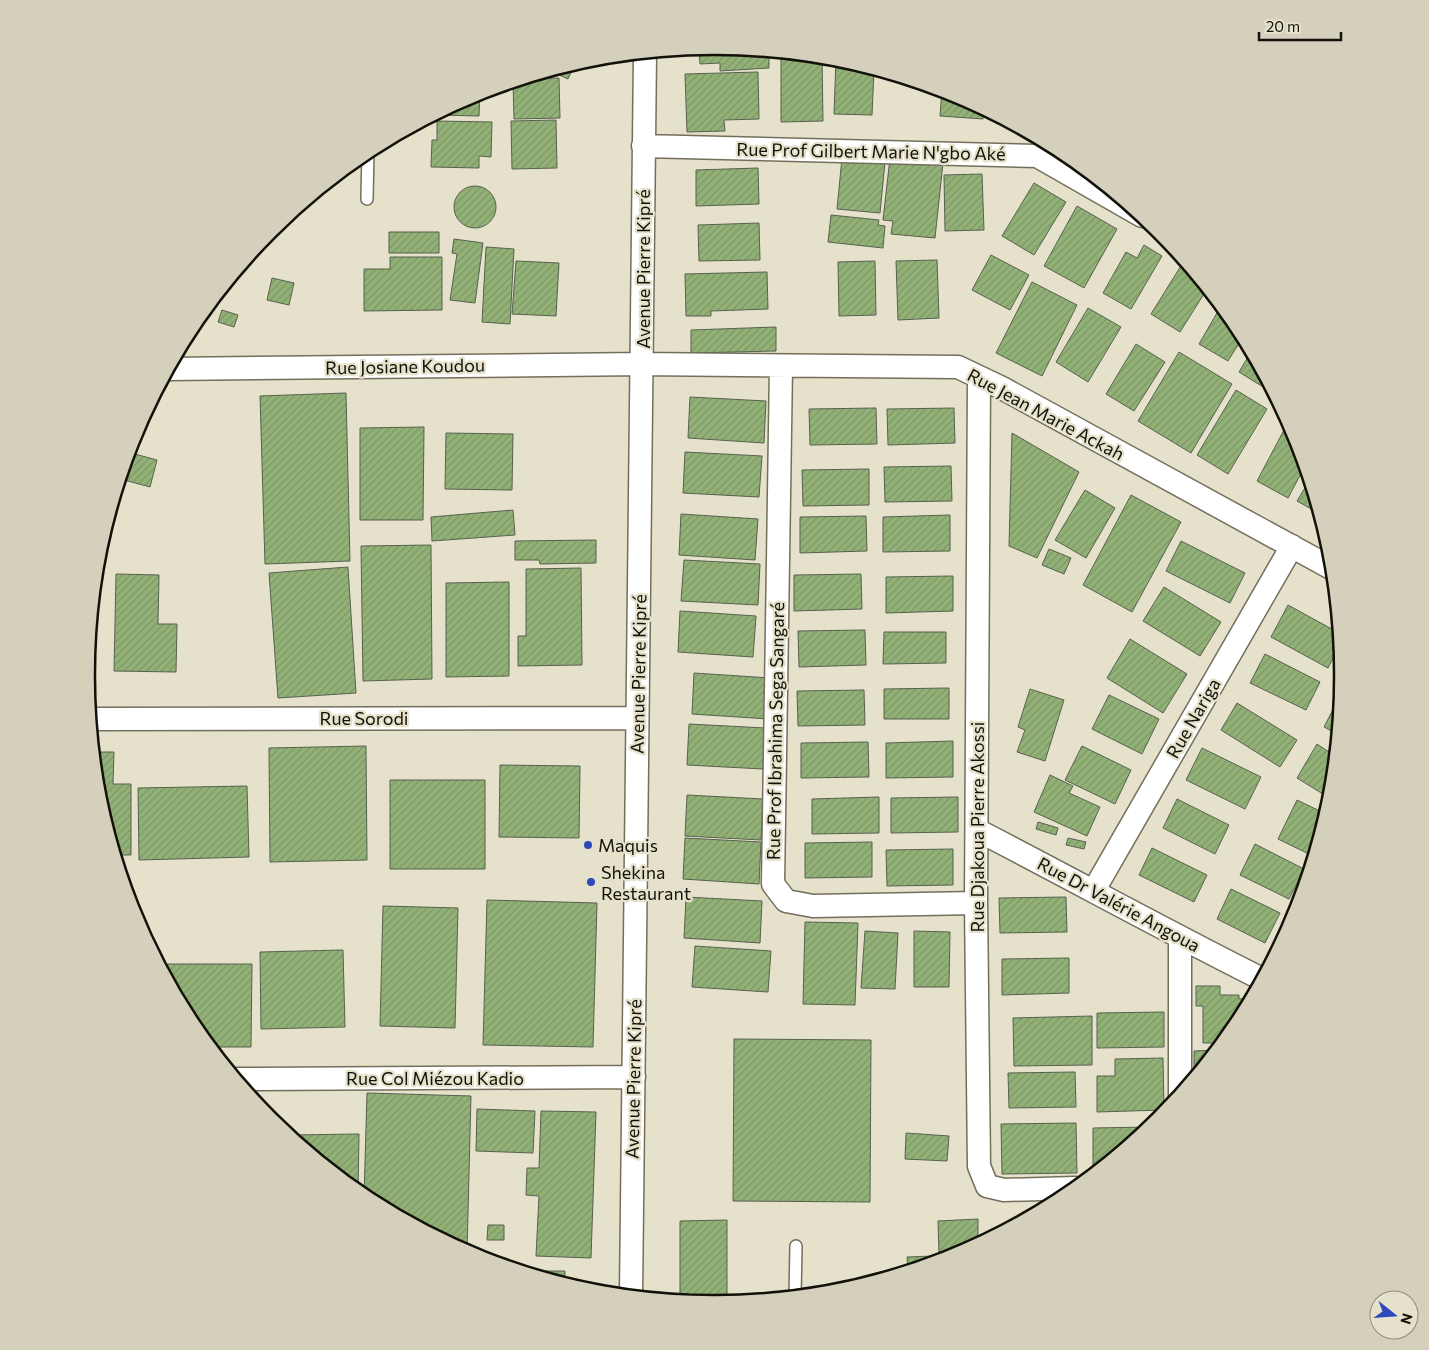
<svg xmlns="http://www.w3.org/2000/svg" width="1429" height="1350" font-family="Commissioner,sans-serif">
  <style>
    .building { fill: url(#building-hatch); stroke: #57614f }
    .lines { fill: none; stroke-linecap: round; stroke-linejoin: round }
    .service-casing { stroke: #736f5c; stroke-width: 14 }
    .minor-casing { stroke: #736f5c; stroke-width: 25 }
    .service { stroke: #fff; stroke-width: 11 }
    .minor { stroke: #fff; stroke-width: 22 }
    .poi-dot { fill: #2e49ba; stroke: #e5e1cb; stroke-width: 2 }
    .labels { text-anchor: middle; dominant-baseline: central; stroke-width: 4.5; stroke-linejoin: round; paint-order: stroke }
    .street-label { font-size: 18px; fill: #13120a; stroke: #e5e1cb }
    .poi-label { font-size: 18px; fill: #13120a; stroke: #e5e1cb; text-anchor: start }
    .rim { fill: none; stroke: #13120a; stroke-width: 2.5 }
  </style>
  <defs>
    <pattern id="building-hatch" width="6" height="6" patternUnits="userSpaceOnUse" patternTransform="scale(1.25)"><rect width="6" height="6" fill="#92b177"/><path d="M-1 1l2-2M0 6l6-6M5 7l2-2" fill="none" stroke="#7d9766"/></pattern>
  </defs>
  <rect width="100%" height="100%" fill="#e5e1cb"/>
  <path class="building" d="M715,46L759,51V55L769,54V68L720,71V63L700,64L699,48Z
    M781,56L822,57L823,121L781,122Z
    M836,58L874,70L872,115L834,114Z
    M575,64L568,79L550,71Z
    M758,72L759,119L724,120L725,131L687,132L685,74Z
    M559,78L560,118L514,119L513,82L523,79Z
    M942,90L955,94L983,109V119L940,116Z
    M480,92L479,116L437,115L474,94Z
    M556,120L557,168L512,169L511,121Z
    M437,121L492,122L491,157L479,156V168L431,167L432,140H437Z
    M842,158L885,162L880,213L837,209Z
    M890,158L943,163L935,238L891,234L893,221L883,220Z
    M758,168L759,204L696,206V170Z
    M982,174L984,230L945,231L944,175Z
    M1034,183L1066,202L1034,255L1002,236Z
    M454 207a21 21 0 1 1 42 0a21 21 0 1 1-42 0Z
    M1077,206L1117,229L1084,288L1044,266Z
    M831,215L879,220L878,225L885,226L883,248L828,242Z
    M759,223L760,260L699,261L698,225Z
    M389,232H439V253H389Z
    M454,239L483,243L475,303L450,300L457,254L452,253Z
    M1144,245L1162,256L1131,309L1103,293L1126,252L1137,258Z
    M486,247L514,249L510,324L482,322Z
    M991,255L1029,275L1010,310L972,290Z
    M390,257H442V310L364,311V269H390Z
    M937,260L939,318L898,320L896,261Z
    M516,261L559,263L556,316L512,314Z
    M875,261L876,315L839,316L838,262Z
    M1184,261L1207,289L1180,332L1151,314Z
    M767,272L768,309L711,311V316H686L685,274Z
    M272,278L294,283L289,305L267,300Z
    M1032,282L1077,305L1042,376L996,353Z
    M1221,306L1237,326L1243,337L1228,361L1199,344Z
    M1088,308L1121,327L1088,382L1056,362Z
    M222,310L238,315L234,327L218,322Z
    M776,327V351L691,353V330Z
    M1136,344L1165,362L1134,411L1106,394Z
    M1179,352L1232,384L1191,453L1138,421Z
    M1251,352L1270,387L1268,390L1239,372Z
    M1236,390L1267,409L1228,474L1197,455Z
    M346,393L350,561L265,564L260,396Z
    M690,397L766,401L764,443L688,438Z
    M876,408L877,444L810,445L809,409Z
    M954,408L955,443L888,445L887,409Z
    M424,427L423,520H360V428Z
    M1284,430L1296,436L1305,466L1288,498L1257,481Z
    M446,433L513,434L512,490L445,489Z
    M1012,433L1079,472L1037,558L1009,546Z
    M685,452L762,456L759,497L683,493Z
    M131,453L157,460L150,487L124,480Z
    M951,466L952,501L885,502L884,467Z
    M869,469V505L803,506L802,470Z
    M1309,481L1320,514L1297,501Z
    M1085,490L1115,508L1086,558L1055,540Z
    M1131,495L1181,522L1132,612L1083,585Z
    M513,510L515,535L432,541L431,517Z
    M681,514L758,519L755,560L679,555Z
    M950,515V551L883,552V517Z
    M866,516L867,551L800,553V517Z
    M596,540V563L540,564L539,560H515V541Z
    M1181,541L1245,573L1230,603L1166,571Z
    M431,545L432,679L363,681L361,546Z
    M1049,549L1071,558L1064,574L1042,565Z
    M684,560L760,564L758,605L681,601Z
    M348,567L356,693L278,698L269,573Z
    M581,568L582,665L518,666V636H526V569Z
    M116,574L159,575L158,624H177L176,672L114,671Z
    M861,574L862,609L794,611V575Z
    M953,576V611L886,613V577Z
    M509,582V676L446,677V583Z
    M1164,587L1221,622L1200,656L1143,621Z
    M1288,605L1339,633L1340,645L1328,668L1271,637Z
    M680,611L756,616L753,657L678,652Z
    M865,630L866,665L799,667L798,631Z
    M884,632H946V663L883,664Z
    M1130,639L1187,674L1163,713L1107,678Z
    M1265,654L1320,682L1306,710L1250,683Z
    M694,673L770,678L768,719L692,714Z
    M949,688V719H884V689Z
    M1030,689L1064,700L1045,761L1017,752L1025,730L1018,727Z
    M864,690L865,725L798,726L797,691Z
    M1341,694L1337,734L1324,727Z
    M1109,695L1159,719L1142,754L1092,729Z
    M1237,703L1297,740L1280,767L1221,730Z
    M689,724L765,728L763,769L687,765Z
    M953,741V777L886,778V743Z
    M868,742L869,777L801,778V743Z
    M1317,744L1335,756L1331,799L1297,778Z
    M366,746L367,860L270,862L269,748Z
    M1082,746L1131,770L1115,804L1065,780Z
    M1202,748L1261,777L1245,809L1186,780Z
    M93,752H114L113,784H131V855H115L98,797Z
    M500,765L580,766L579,838L499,837Z
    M1050,775L1073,786L1069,793L1100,807L1087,836L1034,812Z
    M390,780H485V869H390Z
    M247,786L249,857L139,860L138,788Z
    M687,795L763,799L761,840L685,836Z
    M879,797V833L812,834V799Z
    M958,797V832L891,833V798Z
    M1177,799L1229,825L1215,854L1163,828Z
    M1297,800L1326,814L1313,856L1278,839Z
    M1038,822L1058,828L1056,835L1036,829Z
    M685,838L761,842L759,884L683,879Z
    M1068,838L1086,842L1084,849L1066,845Z
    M872,842V877L805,878V843Z
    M1255,844L1304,869L1289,899L1240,875Z
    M1152,848L1207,875L1194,902L1139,875Z
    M953,849V885L887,886L886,850Z
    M1231,889L1280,913L1265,943L1217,919Z
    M686,897L762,901L760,943L684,938Z
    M1066,897L1067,932L1000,933L999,898Z
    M487,900L597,903L593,1047L483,1045Z
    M383,906L458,908L455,1028L380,1026Z
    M805,922L858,923L855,1005L803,1004Z
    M865,931L898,933L895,989L861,988Z
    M914,931L950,932L949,987H914Z
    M695,946L771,951L768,992L692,987Z
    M343,950L345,1027L261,1029L260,952Z
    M1069,958V993L1002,995V959Z
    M159,964H252L251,1047H210L192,1024Z
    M1196,986H1220V995H1239V999L1251,998L1237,1025L1222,1043H1203V1006H1196Z
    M1164,1012V1047L1097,1048V1013Z
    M1092,1016V1065L1014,1066L1013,1018Z
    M734,1039L871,1040L870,1202L733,1201Z
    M1216,1050L1194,1077V1051Z
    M1163,1058L1164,1110L1097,1112V1076H1115V1059Z
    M1075,1072L1076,1107L1009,1108L1008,1073Z
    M367,1093L471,1096L467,1252L364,1197Z
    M477,1109L535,1111L533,1153L476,1151Z
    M541,1111L596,1112L591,1258L536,1256L539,1196L526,1195L527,1168H539Z
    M1076,1123L1077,1173L1002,1174L1001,1124Z
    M1150,1127L1093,1173V1128Z
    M906,1133L949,1136L947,1161L905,1159Z
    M359,1134L358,1192L288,1135Z
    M1034,1207H1046L1034,1214Z
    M978,1219V1243L958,1254L939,1255L938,1221Z
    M727,1220V1303L714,1304L680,1300V1221Z
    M488,1225H504V1240H487Z
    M933,1256V1262L908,1270L907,1257Z
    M524,1271H565V1283Z"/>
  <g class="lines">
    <defs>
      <path id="service" d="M367,199L368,151
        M795,1296L796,1246"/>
      <path id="minor" d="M643,146L1037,156L1142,216
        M781,366L773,884L786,901L813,906L976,903
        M169,369L642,364L958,367L1002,388L1333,569
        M979,378L976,903L979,1166L987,1186L1004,1190L1075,1188
        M90,719L637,718
        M977,830C1072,879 1166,931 1262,979
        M1094,890L1292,546
        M237,1079L634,1077
        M1180,1095V938
        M631,1295L645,53"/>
    </defs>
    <use href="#service" class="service-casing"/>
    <use href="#minor" class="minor-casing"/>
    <use href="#service" class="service"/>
    <use href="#minor" class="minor"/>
  </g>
  <g class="poi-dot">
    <circle cx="588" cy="845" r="5"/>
    <circle cx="591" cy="882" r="5"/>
  </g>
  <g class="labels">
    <g class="street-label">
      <text transform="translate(871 151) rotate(1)">Rue Prof Gilbert Marie N'gbo Aké</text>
      <text transform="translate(643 269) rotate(-90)">Avenue Pierre Kipré</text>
      <text transform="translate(405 366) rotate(-1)">Rue Josiane Koudou</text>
      <text transform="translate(1046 414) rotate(28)">Rue Jean Marie Ackah</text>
      <text transform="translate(638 674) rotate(-89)">Avenue Pierre Kipré</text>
      <text x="364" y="718">Rue Sorodi</text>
      <text transform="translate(1193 718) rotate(-60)">Rue Nariga</text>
      <text transform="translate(775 731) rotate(-89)">Rue Prof Ibrahima Sega Sangaré</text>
      <text transform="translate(977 827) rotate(-90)">Rue Djakoua Pierre Akossi</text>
      <text transform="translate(1119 904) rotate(28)">Rue Dr Valérie Angoua</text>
      <text x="435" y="1078">Rue Col Miézou Kadio</text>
      <text transform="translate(633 1079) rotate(-89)">Avenue Pierre Kipré</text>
    </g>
    <g class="poi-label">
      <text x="598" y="845">Maquis</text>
      <text x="601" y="872">Shekina<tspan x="601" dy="21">Restaurant</tspan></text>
    </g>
  </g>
  <path d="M0 0H1429V1350H0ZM714 55H715A619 619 0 0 1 1334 674V676A619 619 0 0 1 715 1295H714A619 619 0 0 1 95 676V674A619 619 0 0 1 714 55Z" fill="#d4d0bc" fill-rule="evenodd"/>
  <path class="rim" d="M714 55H715A619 619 0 0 1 1334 674V676A619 619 0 0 1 715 1295H714A619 619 0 0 1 95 676V674A619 619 0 0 1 714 55Z"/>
  <g transform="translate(1394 1315) rotate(107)"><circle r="24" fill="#e5e1cb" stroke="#918e7e"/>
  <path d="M0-4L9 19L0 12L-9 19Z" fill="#2e49ba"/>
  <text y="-8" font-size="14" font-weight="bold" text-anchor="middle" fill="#13120a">N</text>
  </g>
  <path d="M1259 32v8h82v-8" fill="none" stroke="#13120a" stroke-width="2.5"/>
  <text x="1266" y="32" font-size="15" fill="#13120a" stroke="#e5e1cb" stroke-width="4" paint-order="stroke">20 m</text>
</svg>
